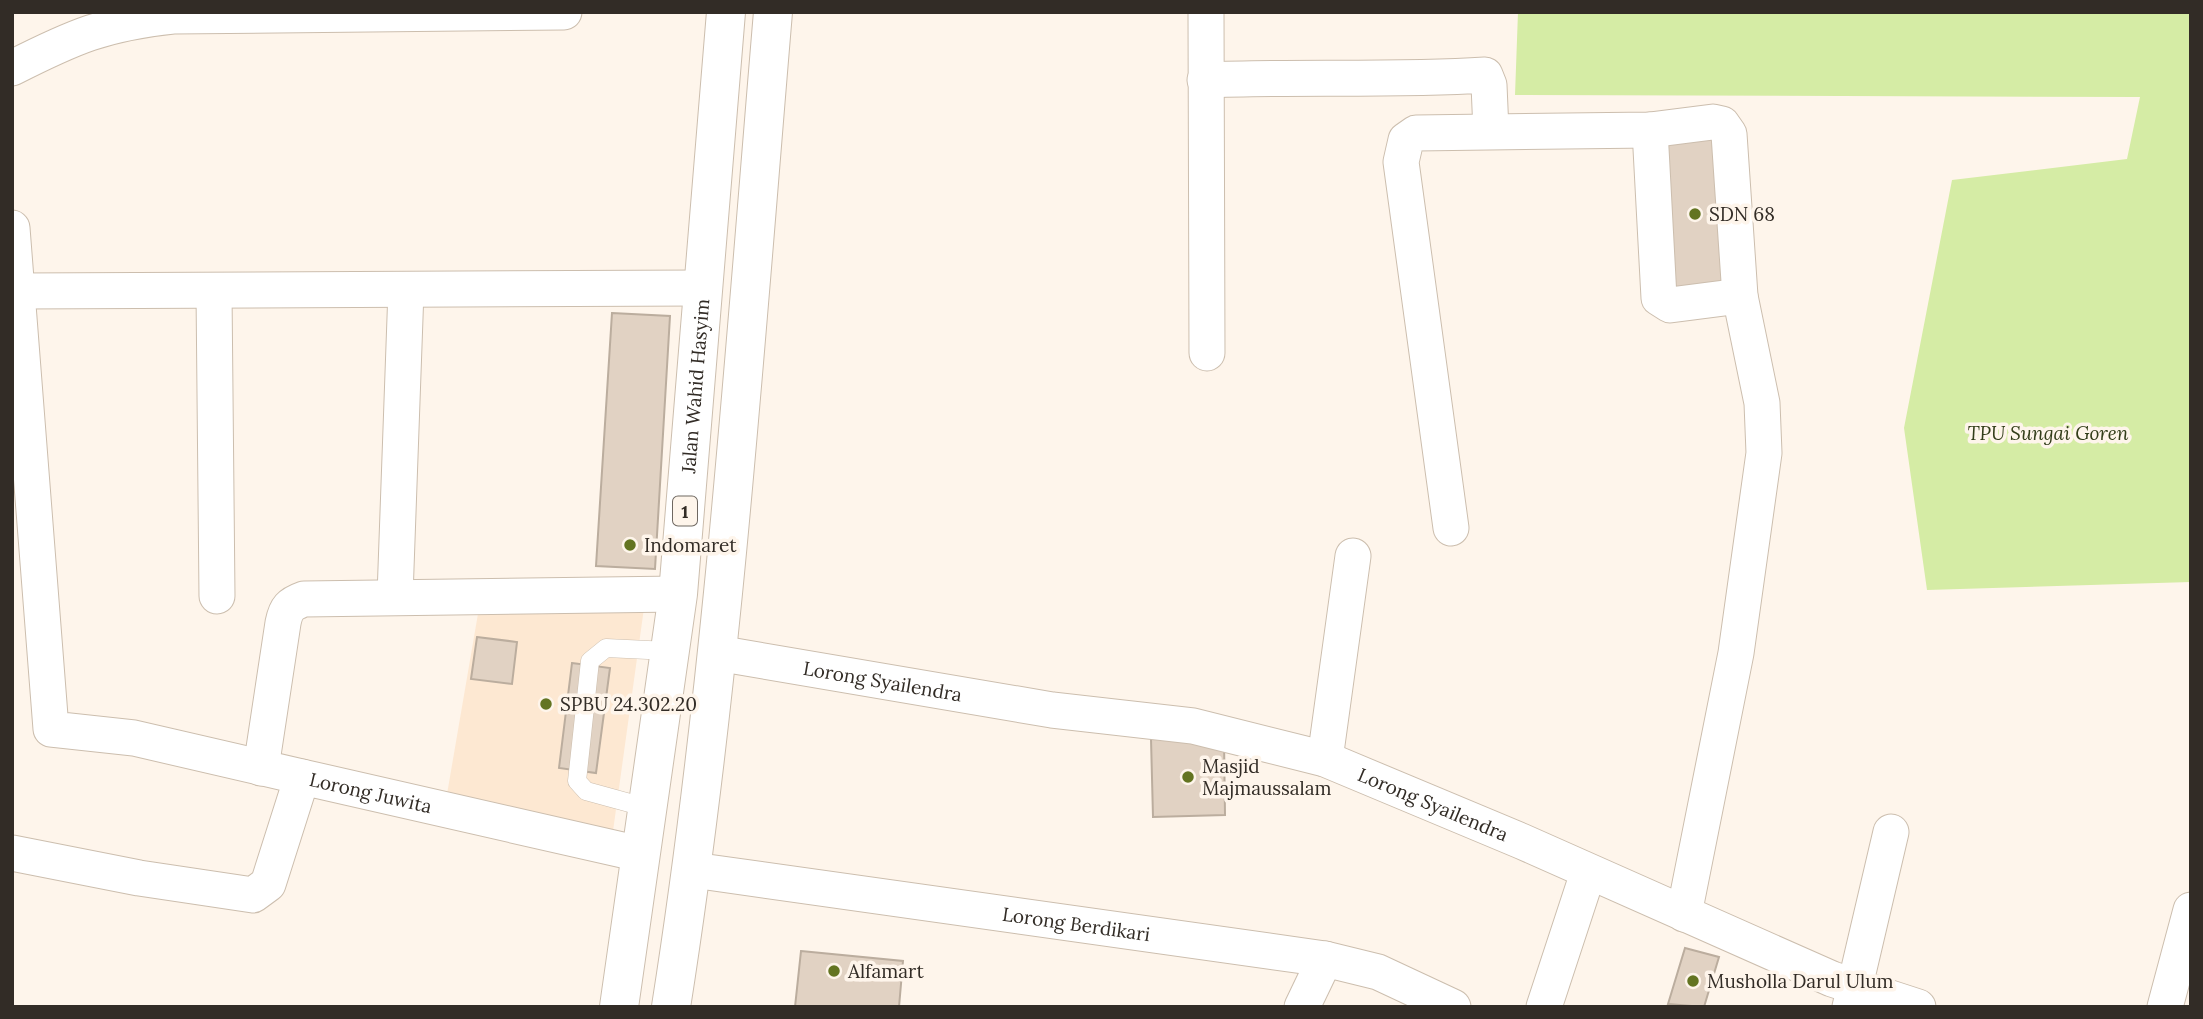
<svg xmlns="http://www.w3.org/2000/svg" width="2203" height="1019" font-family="Lora,serif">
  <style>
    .built { fill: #fde8d2 }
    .green { fill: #d5eca5 }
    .building { fill: #e1d2c3; stroke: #bbad9e; stroke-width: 2 }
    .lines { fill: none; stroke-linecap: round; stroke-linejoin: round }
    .lane-casing { stroke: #ccbeae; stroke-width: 19 }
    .street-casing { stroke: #ccbeae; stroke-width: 37 }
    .highway-casing { stroke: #ccbeae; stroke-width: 40 }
    .lane { stroke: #fff; stroke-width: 18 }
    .street { stroke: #fff; stroke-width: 35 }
    .highway { stroke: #fff; stroke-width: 38 }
    .poi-dot { fill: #637421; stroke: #fef5eb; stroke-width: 2.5 }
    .labels { text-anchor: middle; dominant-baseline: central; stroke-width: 7; stroke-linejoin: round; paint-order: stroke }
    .shield { fill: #fef5eb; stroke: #6f6861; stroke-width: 2 }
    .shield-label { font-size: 18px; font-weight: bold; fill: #322c26 }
    .poi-label { font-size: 19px; fill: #322c26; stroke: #fef5eb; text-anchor: start }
    .street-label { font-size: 19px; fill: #322c26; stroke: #fef5eb }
    .park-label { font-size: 19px; font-style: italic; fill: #323d19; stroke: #fef5eb }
  </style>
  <rect width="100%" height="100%" fill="#fef5eb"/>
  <path class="built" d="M480,602L644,608L613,831L446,800Z"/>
  <path class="green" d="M1518,12H2191V582L1927,590L1904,428L1952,180L2127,159L2140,97L1515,95Z"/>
  <path class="building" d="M1720,137L1727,289L1671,292L1664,139Z
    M612,313L670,316L655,569L596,566Z
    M477,637L517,642L512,684L471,679Z
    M572,663L610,668L596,773L559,768Z
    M1224,738L1225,815L1153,817L1151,739Z
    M1685,948L1719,957L1704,1007L1668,1004Z
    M801,951L903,961L899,1007H795Z"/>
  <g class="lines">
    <defs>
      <path id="lane" d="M648,808L586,791L577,781L590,661L606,648L669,651"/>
      <g id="street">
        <path d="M1206,12L1207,353"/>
        <path d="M12,68C73,37 105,23 173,16L564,12"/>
        <path d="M1205,80C1298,76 1391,81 1485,75L1489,85L1491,131"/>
        <path d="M1650,130L1659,298L1670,305L1740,296"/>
        <path d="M12,228L51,729L134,738L302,777"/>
        <path d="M19,291L703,288"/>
        <path d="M214,292L217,596"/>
        <path d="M1451,528L1401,162L1406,140L1416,133L1650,130L1713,122L1722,124L1729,134L1740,296L1762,403L1764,453L1736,653L1684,914"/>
        <path d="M395,596L406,290"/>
        <path id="s1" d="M717,653L1052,710L1193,726L1325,759L1521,841L1832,979L1918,1007"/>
        <path d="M1325,759L1353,556"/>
        <path d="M261,768L283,623C286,608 290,604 304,599L678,594"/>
        <path id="s2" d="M12,853L139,878L253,895L268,884L302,777L640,854"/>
        <path id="s3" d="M693,870L1325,959L1378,972L1453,1007"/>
        <path d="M1302,1007L1325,959"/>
        <path d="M1544,1007L1588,873"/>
        <path d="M1850,1007L1891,832"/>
        <path d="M2165,1007L2191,910"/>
      </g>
      <g id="highway">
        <path id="s4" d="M619,1007L678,594L726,12"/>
        <path d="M671,1007C723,677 745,344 773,12"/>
      </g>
    </defs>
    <use href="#lane" class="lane-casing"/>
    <use href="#street" class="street-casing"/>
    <use href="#highway" class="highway-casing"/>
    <use href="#lane" class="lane"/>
    <use href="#street" class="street"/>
    <use href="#highway" class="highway"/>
  </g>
  <g class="poi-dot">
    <circle cx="1695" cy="214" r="7"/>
    <circle cx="630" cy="545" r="7"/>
    <circle cx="546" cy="704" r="7"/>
    <circle cx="1188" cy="777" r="7"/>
    <circle cx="834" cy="971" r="7"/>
    <circle cx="1693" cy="981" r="7"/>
  </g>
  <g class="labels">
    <rect class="shield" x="673" y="496.5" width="24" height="29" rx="5"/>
    <g class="shield-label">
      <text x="685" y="511">1</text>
    </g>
    <g class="poi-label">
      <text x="1709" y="214">SDN 68</text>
      <text x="644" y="545">Indomaret</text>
      <text x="560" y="704">SPBU 24.302.20</text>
      <text x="1202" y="766">Masjid<tspan x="1202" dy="22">Majmaussalam</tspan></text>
      <text x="848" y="971">Alfamart</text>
      <text x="1707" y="981">Musholla Darul Ulum</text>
    </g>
    <g class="street-label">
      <text stroke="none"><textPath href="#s4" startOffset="626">Jalan Wahid Hasyim</textPath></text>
      <text stroke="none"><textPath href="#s1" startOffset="168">Lorong Syailendra</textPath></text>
      <text stroke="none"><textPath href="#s2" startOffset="446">Lorong Juwita</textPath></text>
      <text stroke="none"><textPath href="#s1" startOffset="735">Lorong Syailendra</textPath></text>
      <text stroke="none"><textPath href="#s3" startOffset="387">Lorong Berdikari</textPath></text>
    </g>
    <g class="park-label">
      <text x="2048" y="433">TPU Sungai Goren</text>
    </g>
  </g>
  <rect width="2203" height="1019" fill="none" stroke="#322c26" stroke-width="28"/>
</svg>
